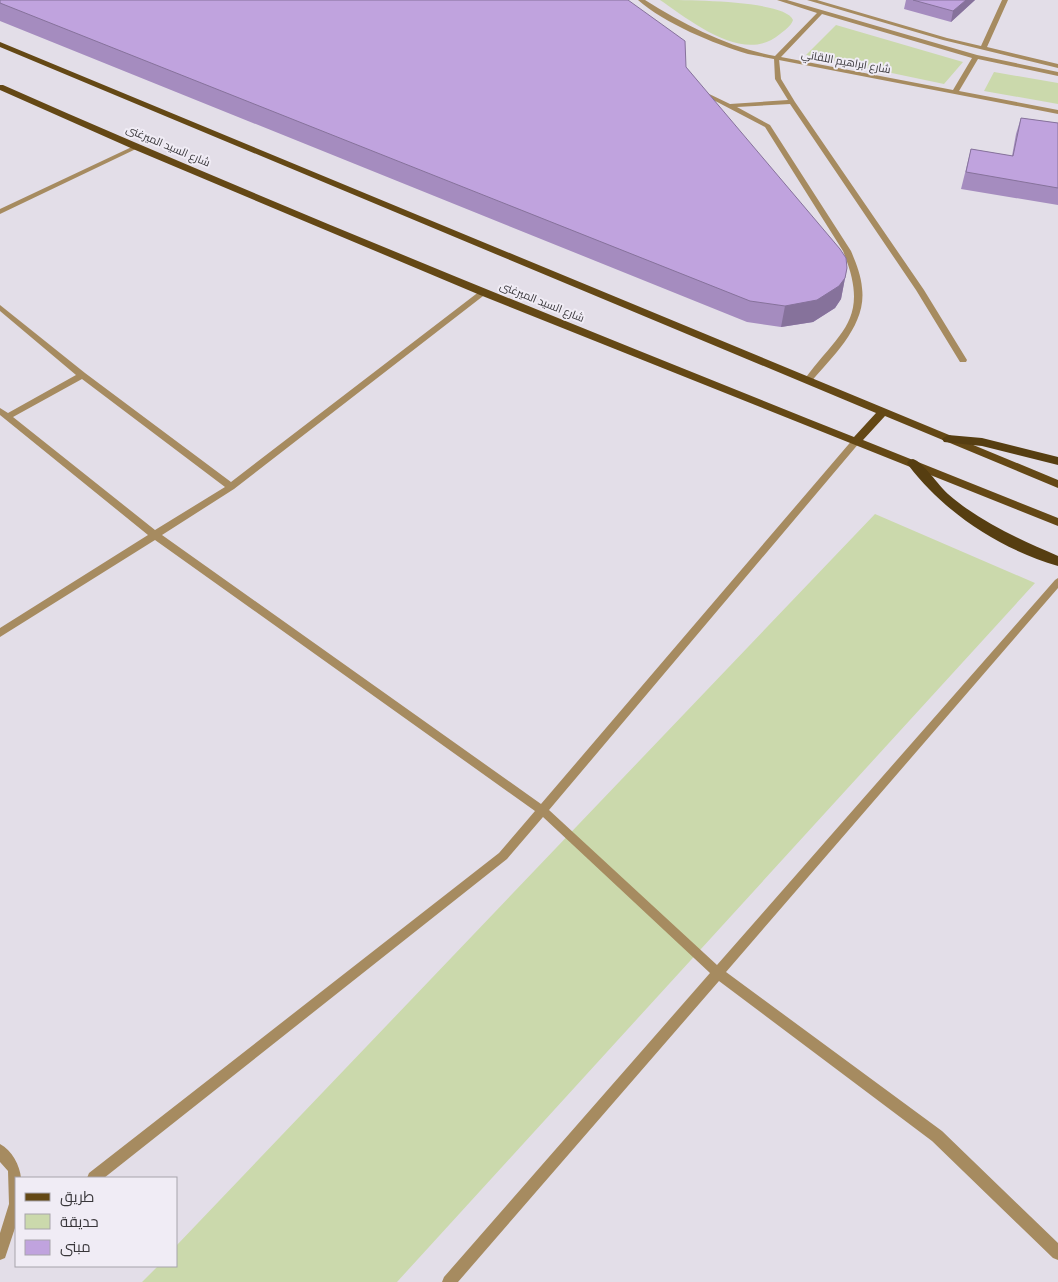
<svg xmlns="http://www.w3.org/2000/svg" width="1058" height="1282" font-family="Roboto,Cairo,sans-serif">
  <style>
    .green { fill: #cbd9ac }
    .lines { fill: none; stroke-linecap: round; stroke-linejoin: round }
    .service { fill: #a68b60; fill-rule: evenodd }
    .minor { fill: #a68b60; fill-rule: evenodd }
    .primary { fill: #644815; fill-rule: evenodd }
    .trunk { fill: #563e11; fill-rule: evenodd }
    .wall { fill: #a58cbf }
    .shaded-wall { fill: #86729b }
    .building { fill: #c0a3de; stroke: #86729b }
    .labels { text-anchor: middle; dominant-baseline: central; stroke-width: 4; stroke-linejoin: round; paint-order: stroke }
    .far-street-label { font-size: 11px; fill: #39373b; stroke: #f0ecf5 }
  </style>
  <rect width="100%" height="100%" fill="#e3dee8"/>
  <path class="green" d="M660,0C684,0 786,0 793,20C791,26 785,30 780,34C744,65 691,21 660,0Z
    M836,25L963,62L944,84L806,55Z
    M994,72L1058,83V104L984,91Z
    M875,514L1035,583L397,1282H142L158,1266H176V1246Z"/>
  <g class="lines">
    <path class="service" d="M774,58L779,59L781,79L795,102L924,290L967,360L966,362H960L916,290L790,104L737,107L770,125L851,251C856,263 861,275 862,288C867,325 833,356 811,382L808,383L804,380C841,330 871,320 843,251L765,127L700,93L705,92L730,104L788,100L775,79Z
      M136,145L138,146V148L0,214V209Z
      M480,291H486L487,293L234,489L162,535L541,804L854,438H860L861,440L860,442L549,810L717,965L1055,580L1058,578V588L726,972L942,1131L1058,1243V1260L1053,1258L932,1141L719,981L458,1282H442L444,1277L710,973L543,817L507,859L104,1178H87L89,1173L499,853L535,811L155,540L0,637V628L148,535L0,415V408L8,413L76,375L0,311V305L85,373L231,482ZM82,379L225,487L155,530L13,417Z
      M0,1144C12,1150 20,1166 21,1178H16V1225L5,1258L0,1260V1233L9,1204L8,1171L0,1162Z"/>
    <path class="minor" d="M638,0H645C686,26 728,47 775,56L817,13L777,0H787L977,55L1058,72V76L978,59L959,91L1058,110V114L748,54C714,44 664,23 638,0ZM822,14L972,58L953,90L781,57Z
      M807,0H817L947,38L981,46L1002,0H1008L987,47L1058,64V68L943,40Z"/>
    <path class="primary" d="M0,42L1058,480V488L885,416L863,440L1058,518V526L480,295L133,149L0,90V85H3C284,209 569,323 854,437L876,413L0,47Z"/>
    <path class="trunk" d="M948,435L982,438L1058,457V465L982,446L944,442L942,439Z
      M913,459C922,461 939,486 948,494C980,522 1019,539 1058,556V566C1000,549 945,513 909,466L907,463L909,460Z"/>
  </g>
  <path class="wall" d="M0,0L686,67L847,268L841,299L835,308L813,322L781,327L747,322L0,21Z
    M906,0H975L951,22L904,9Z
    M1021,118L1058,123V205L961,189L971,149L1012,156L1016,134Z"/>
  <path class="shaded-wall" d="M966,0H975L951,22L953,11Z
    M845,278L841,299L835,308L813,322L781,327L785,306Z"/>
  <path class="building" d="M0,0H628L685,41L686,67L840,249L846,258L847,268L845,278L839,286L817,300L785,306L750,301L0,3Z
    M913,0H966L953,11Z
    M1021,118L1058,123V188L966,172L971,149L1013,156Z"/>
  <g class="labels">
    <g class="far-street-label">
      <text transform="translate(846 62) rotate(10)">شارع ابراهيم اللقاني</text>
      <text transform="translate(168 146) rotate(23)">شارع السيد الميرغنى</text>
      <text transform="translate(542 302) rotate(22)">شارع السيد الميرغنى</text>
    </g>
  </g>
  <rect x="15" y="1177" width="162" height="90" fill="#f0ecf5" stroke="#a7a4ab"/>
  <rect x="25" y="1193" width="25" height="8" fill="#644815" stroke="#a7a4ab"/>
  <text x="60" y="1202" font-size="15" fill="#39373b">طريق</text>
  <rect x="25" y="1214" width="25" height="15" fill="#cbd9ac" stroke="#a7a4ab"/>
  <text x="60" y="1227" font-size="15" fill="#39373b">حديقة</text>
  <rect x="25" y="1240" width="25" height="15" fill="#c0a3de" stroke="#a7a4ab"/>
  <text x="60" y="1252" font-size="15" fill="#39373b">مبنى</text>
</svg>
